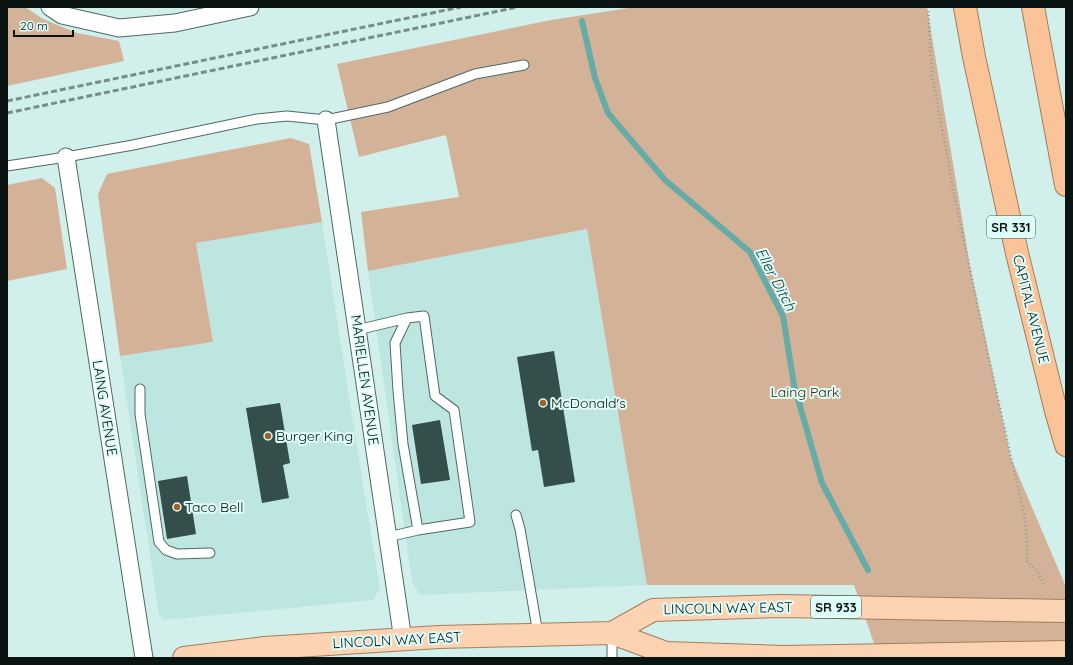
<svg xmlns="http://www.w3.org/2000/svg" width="1073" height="665" font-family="Quicksand,sans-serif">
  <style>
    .built { fill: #bee6e1 }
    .green { fill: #d3b298 }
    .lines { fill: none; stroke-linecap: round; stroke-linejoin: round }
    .stream { stroke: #66aba5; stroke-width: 6 }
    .building { fill: #344e4b }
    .service-casing { stroke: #4e6966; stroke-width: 11 }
    .minor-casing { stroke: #4e6966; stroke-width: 19 }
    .primary-casing { stroke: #a47d59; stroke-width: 24 }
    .trunk-casing { stroke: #a47d59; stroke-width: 24 }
    .path { stroke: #879e9b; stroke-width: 2.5; stroke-dasharray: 1 3; stroke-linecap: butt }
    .service { stroke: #fff; stroke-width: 9 }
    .minor { stroke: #fff; stroke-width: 17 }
    .primary { stroke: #fbd3b2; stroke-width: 22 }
    .trunk { stroke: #fac498; stroke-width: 22 }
    .rail { stroke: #778d8a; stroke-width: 3; stroke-dasharray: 6 3; stroke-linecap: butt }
    .poi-dot { fill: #a06228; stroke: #defdf9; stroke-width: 1.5 }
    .labels { text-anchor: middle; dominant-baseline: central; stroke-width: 4; stroke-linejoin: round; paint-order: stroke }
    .shield { fill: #defdf9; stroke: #495a58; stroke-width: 1 }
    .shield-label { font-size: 13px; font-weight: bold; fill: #091413 }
    .street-label { font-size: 14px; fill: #091413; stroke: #defdf9 }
    .park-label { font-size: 14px; fill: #432509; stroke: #defdf9 }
    .poi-label { font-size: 14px; fill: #091413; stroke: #defdf9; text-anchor: start }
    .water-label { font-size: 15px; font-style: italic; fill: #113431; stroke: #defdf9 }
  </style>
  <rect width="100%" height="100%" fill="#d1f0ec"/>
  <path class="built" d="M322,222L349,397L380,589L373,600L164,620L159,614L120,356L213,342L196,243Z
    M587,229L647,585L420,595L412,582L368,271Z"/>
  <path class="green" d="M7,7H25L43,19L77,33L119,41L124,61L7,86Z
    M635,7H927L970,266L1011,458L1066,587V658H879L854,585H647L587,229L368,271L361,212L459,197L446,135L359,157L337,64L551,20Z
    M291,138L309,144L322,222L196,243L213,342L120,356L98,194L107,174Z
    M42,178L55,188L67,269L7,281V185Z"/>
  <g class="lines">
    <path class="stream" d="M582,21L595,78L608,113L665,180L750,252L783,316L794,385L822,483L868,570"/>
  </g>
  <path class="building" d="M554,351L575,482L544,487L538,450L532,451L517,357Z
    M280,403L290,463L283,465L289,498L262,503L246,408Z
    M440,420L450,480L421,484L412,425Z
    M187,476L196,534L167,539L158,481Z"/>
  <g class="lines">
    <defs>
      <path id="service" d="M7,166L66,157L133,145L257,119L287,116L326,120L388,107L475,74L524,65
        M407,318L395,343L398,391L403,444L418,530
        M357,330L407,318L424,316L435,396L454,410L470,522L418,530L388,537
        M140,389V414L159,542L166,550L177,554L210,553
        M516,515L520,529L538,634
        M612,633V658"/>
      <path id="minor" d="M50,7L62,15L119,28L175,23L250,7
        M326,120L403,640
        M66,157L144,658"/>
      <path id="primary" d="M612,633L653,610L780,606L1066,611
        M184,658L265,648L439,637L612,633L666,653L783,657L1066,652"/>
      <path id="trunk" d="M965,7L974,57L1017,253L1056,411L1066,445
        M1033,7L1066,185"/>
    </defs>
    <use href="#service" class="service-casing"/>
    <use href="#minor" class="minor-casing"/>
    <use href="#primary" class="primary-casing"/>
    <use href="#trunk" class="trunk-casing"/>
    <path class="path" d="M928,7L932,75L955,198L986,345L1025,519L1027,547V562L1037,571L1044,584"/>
    <use href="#service" class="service"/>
    <use href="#minor" class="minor"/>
    <use href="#primary" class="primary"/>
    <use href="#trunk" class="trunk"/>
    <path class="rail" d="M7,101L461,7
      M7,113L518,7"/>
  </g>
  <g class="poi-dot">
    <circle cx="543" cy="403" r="4"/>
    <circle cx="268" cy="436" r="4"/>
    <circle cx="177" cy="507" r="4"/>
  </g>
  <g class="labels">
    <g class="shield">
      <rect x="987" y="216" width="48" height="22" rx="3"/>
      <rect x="811" y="596" width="50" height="22" rx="3"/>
    </g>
    <g class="shield-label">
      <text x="1011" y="227">SR 331</text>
      <text x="836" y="607">SR 933</text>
    </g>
    <g class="street-label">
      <text transform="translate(1031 309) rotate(76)">CAPITAL AVENUE</text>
      <text transform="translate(365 380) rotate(82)">MARIELLEN AVENUE</text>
      <text transform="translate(105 408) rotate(81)">LAING AVENUE</text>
      <text transform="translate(728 608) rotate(-1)">LINCOLN WAY EAST</text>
      <text transform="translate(397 640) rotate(-3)">LINCOLN WAY EAST</text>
    </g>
    <g class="park-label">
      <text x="805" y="392">Laing Park</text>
    </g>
    <g class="poi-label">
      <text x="551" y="403">McDonald's</text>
      <text x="276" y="436">Burger King</text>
      <text x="185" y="507">Taco Bell</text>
    </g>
    <g class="water-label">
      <text transform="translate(776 279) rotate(62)">Eller Ditch</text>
    </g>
  </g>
  <rect width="1073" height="665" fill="none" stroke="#091413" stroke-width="16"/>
  <path d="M14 30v6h59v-6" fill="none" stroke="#091413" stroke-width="2"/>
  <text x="20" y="30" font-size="12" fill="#091413" stroke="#defdf9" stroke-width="3" paint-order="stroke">20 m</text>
</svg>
